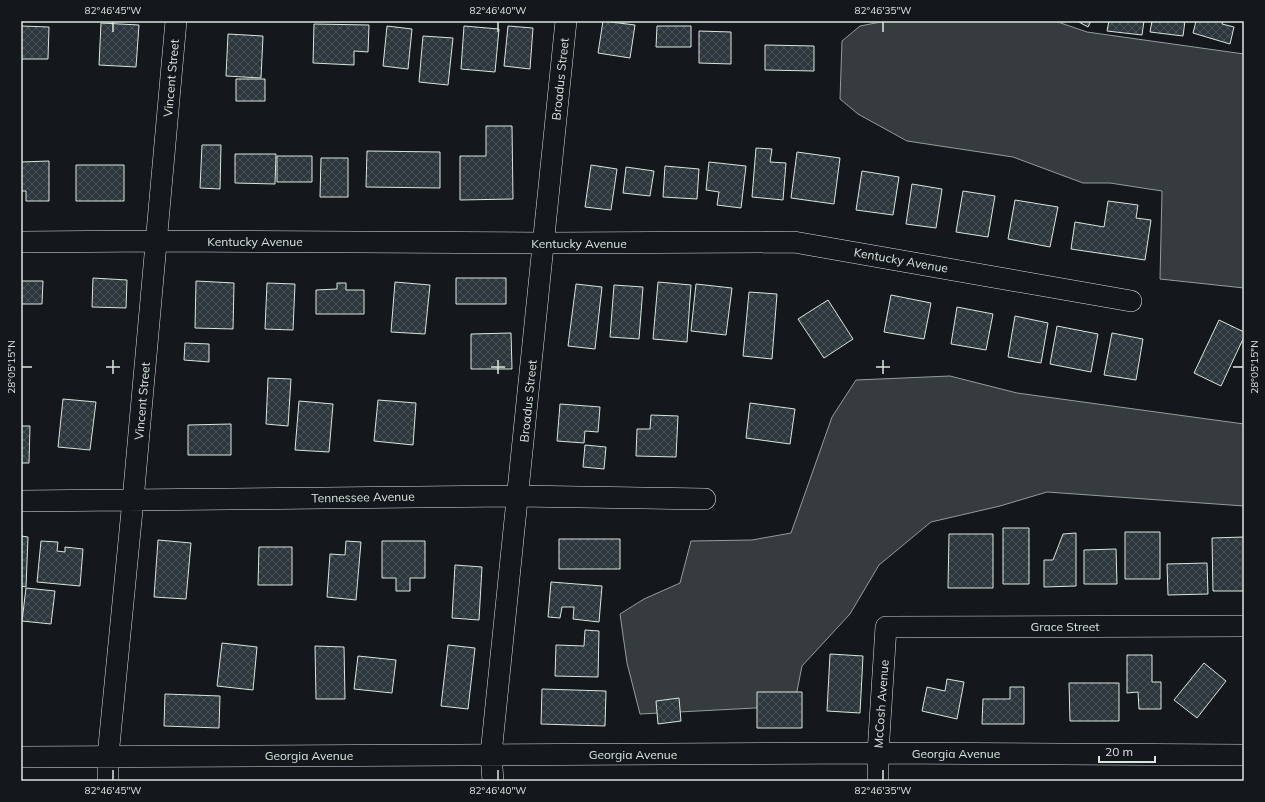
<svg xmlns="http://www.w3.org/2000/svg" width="1265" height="802" font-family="Mulish,sans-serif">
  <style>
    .water { fill: #363b3e; stroke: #939e99 }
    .building { fill: url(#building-cross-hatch); stroke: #d8e6dc }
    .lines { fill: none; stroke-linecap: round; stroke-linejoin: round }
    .minor-casing { stroke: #d8e6dc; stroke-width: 22 }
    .minor { stroke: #14181c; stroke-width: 21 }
    .ticks { fill: none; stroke: #d8e6dc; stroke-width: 1.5 }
    .labels { text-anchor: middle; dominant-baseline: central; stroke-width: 3; stroke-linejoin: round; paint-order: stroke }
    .street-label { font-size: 12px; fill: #d8e6dc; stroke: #14181c }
    .neatline { fill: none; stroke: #d8e6dc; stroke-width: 1.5 }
    .ticks-label { font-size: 10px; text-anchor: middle; fill: #d8e6dc }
  </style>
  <defs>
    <pattern id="building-cross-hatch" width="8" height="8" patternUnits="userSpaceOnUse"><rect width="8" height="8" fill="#2c363c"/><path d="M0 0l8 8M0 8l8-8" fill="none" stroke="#4a5358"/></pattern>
  </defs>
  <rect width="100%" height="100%" fill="#14181c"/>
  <path class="water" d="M886,21H1055L1087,32L1244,54V288L1160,279L1162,191L1110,183H1083L1013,157L907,141L858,114L840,99L842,41L860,26Z
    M950,376L1017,393L1244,424V506L1047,492L1000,506L931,522L879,565L850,614L802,666L794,706L640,714L627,663L620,614L644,599L680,583L691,541L752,540L791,533L832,417L856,380Z"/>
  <path class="building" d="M603,21L635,25L630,58L598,53Z
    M1077,21H1091L1088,27Z
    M1109,21H1144L1142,35L1107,31Z
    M1152,21H1185L1183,36L1150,32Z
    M1196,21H1223L1222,24L1234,27L1230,44L1193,33Z
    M101,23L139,25L136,67L99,65Z
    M314,24L369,25L368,52L354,51V65L313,63Z
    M21,26L49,27L48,59H21Z
    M387,26L412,29L408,69L383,66Z
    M464,26L499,29L495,72L461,69Z
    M508,26L533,28L530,69L504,66Z
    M657,26H691V47H656Z
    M699,31L731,32V64L699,63Z
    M228,34L263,36L261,78L226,76Z
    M423,36L453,38L448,85L419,82Z
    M765,45L814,46V71L765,70Z
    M236,79H265V101H236Z
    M486,126H512L513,199L460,200V156H486Z
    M202,145H221L220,189L200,188Z
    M756,148L772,149L770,162L786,163L783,200L752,197Z
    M367,151L440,152V188L366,187Z
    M797,152L840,158L834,204L791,198Z
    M235,154H276L275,184L235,183Z
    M277,156H312V182H277Z
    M321,158H348V197H320Z
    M49,161V201H26V191H21V162Z
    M709,162L746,166L741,208L717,205L719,192L706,190Z
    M76,165H124V201H76Z
    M591,165L617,169L611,210L585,207Z
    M665,166L699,169L697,199L663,197Z
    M626,167L654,171L650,196L623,193Z
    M862,171L899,177L893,215L856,210Z
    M912,184L942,189L936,228L906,224Z
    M963,191L995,196L988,237L956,232Z
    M1015,200L1058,207L1050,247L1008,239Z
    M1108,201L1138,205L1136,218L1151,220L1145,260L1071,249L1075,222L1104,227Z
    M93,278L127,280L126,308L92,307Z
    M456,278H506V304H456Z
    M21,281H43L42,304H21Z
    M196,281L234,283L233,329L195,328Z
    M395,282L430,285L425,334L391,332Z
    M658,282L691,285L687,342L653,339Z
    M267,283L295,284L293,330L265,329Z
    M337,283H346V290H364V314H316V290L337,289Z
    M576,284L602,287L595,349L568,346Z
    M696,284L732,288L726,335L691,331Z
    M614,285L643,287L639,339L610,337Z
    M749,292L777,294L772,359L743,356Z
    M891,295L931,303L924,339L884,332Z
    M828,300L853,339L824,358L798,319Z
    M957,307L993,314L986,350L951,344Z
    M1015,316L1048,323L1041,363L1008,357Z
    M1219,320L1244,332V337L1221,386L1194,373Z
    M1057,326L1098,334L1091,372L1050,364Z
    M511,333L512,369H471V334Z
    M1112,333L1143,339L1136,380L1104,375Z
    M185,343L209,344V362L184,360Z
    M268,378L291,379L288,426L266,424Z
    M63,399L96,402L90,450L58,447Z
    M378,400L416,403L413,445L374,441Z
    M299,401L333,404L329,452L295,450Z
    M750,403L795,409L790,444L746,438Z
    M560,404L600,407L598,432L585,431L584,443L557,441Z
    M651,415L678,416L676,457L636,456L637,429H650Z
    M231,424V455H188V425Z
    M21,426H30L29,463H21Z
    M585,445L606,447L604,469L583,467Z
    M1003,528H1029V584H1003Z
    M1125,532H1160V579H1125Z
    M1076,533V586L1044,587V560H1053L1063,534Z
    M949,534H993V588H948Z
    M21,536L28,537L26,587L21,586Z
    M1244,537V591H1213L1212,538Z
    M559,539H620V569H559Z
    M158,540L191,543L186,599L154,597Z
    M41,541L58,542L57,551L65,552V547L83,549L80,586L37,582Z
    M346,541L361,542L356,600L327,597L330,554L345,555Z
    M382,541H425V578H410V591H396V578H382Z
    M259,547H292V585H258Z
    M1116,549L1117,584H1084V550Z
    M1207,563L1208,594L1168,595L1167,564Z
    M455,565L482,567L479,620L452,618Z
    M551,582L602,586L599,622L573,619L574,607H562L560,618L548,617Z
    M26,588L55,591L51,624L22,621Z
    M585,630L599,631L598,677L555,676L556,645L584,646Z
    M222,643L257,647L253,690L217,686Z
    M448,645L475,648L468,709L441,706Z
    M315,646L344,647L345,699H316Z
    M830,654L863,656L860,713L827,711Z
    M1127,655H1152V682H1161V709H1139L1138,692L1127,693Z
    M358,656L396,660L392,693L354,689Z
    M1204,663L1226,681L1197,718L1174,700Z
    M947,679L964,682L957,719L922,711L927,687L945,691Z
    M1069,683H1119V721H1070Z
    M1010,687H1024V724H982L983,699H1010Z
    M542,689L606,691L605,726L541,724Z
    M757,692H802V728H757Z
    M165,694L220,696L219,728L164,726Z
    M679,698L681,721L658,724L656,701Z"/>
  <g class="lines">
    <defs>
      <path id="minor" d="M21,242L156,241L544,243L794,242L1131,301
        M21,501L518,496L705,499
        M21,757L878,753L1244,755
        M108,781V756L133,500L176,21
        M493,781L491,754L566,21
        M878,781V753L886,627L1244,626"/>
    </defs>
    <use href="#minor" class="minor-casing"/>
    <use href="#minor" class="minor"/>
  </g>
  <path class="ticks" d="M113,22V32M498,22V32M883,22V32M113,360V374M498,360V374M883,360V374M22,367H32M106,367H120M491,367H505M876,367H890M1233,367H1243M113,770V780M498,770V780M883,770V780"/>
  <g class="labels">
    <g class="street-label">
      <text transform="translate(171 78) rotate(-85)">Vincent Street</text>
      <text transform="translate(560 79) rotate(-84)">Broadus Street</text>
      <text x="255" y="241">Kentucky Avenue</text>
      <text x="579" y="243">Kentucky Avenue</text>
      <text transform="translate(901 260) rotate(10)">Kentucky Avenue</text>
      <text transform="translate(142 401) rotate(-85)">Vincent Street</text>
      <text transform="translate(528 401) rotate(-84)">Broadus Street</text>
      <text transform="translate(363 497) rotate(-1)">Tennessee Avenue</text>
      <text x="1065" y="626">Grace Street</text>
      <text transform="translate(881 704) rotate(-86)">McCosh Avenue</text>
      <text x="956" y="753">Georgia Avenue</text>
      <text x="633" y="754">Georgia Avenue</text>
      <text x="309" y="755">Georgia Avenue</text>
    </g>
  </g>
  <rect width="1265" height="802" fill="none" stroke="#14181c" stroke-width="44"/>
  <path d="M1099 756v6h56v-6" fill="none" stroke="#d8e6dc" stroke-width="2"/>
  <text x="1105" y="756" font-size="12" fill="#d8e6dc" stroke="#14181c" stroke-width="3" paint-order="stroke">20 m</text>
  <rect x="22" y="22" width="1221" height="758" class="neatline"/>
  <g class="ticks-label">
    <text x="113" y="14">82°46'45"W</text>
    <text x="498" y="14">82°46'40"W</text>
    <text x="883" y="14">82°46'35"W</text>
    <text transform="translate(11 367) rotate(-90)" y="4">28°05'15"N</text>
    <text transform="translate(1254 367) rotate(-90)" y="4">28°05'15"N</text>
    <text x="113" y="794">82°46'45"W</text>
    <text x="498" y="794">82°46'40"W</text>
    <text x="883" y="794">82°46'35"W</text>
  </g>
</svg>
